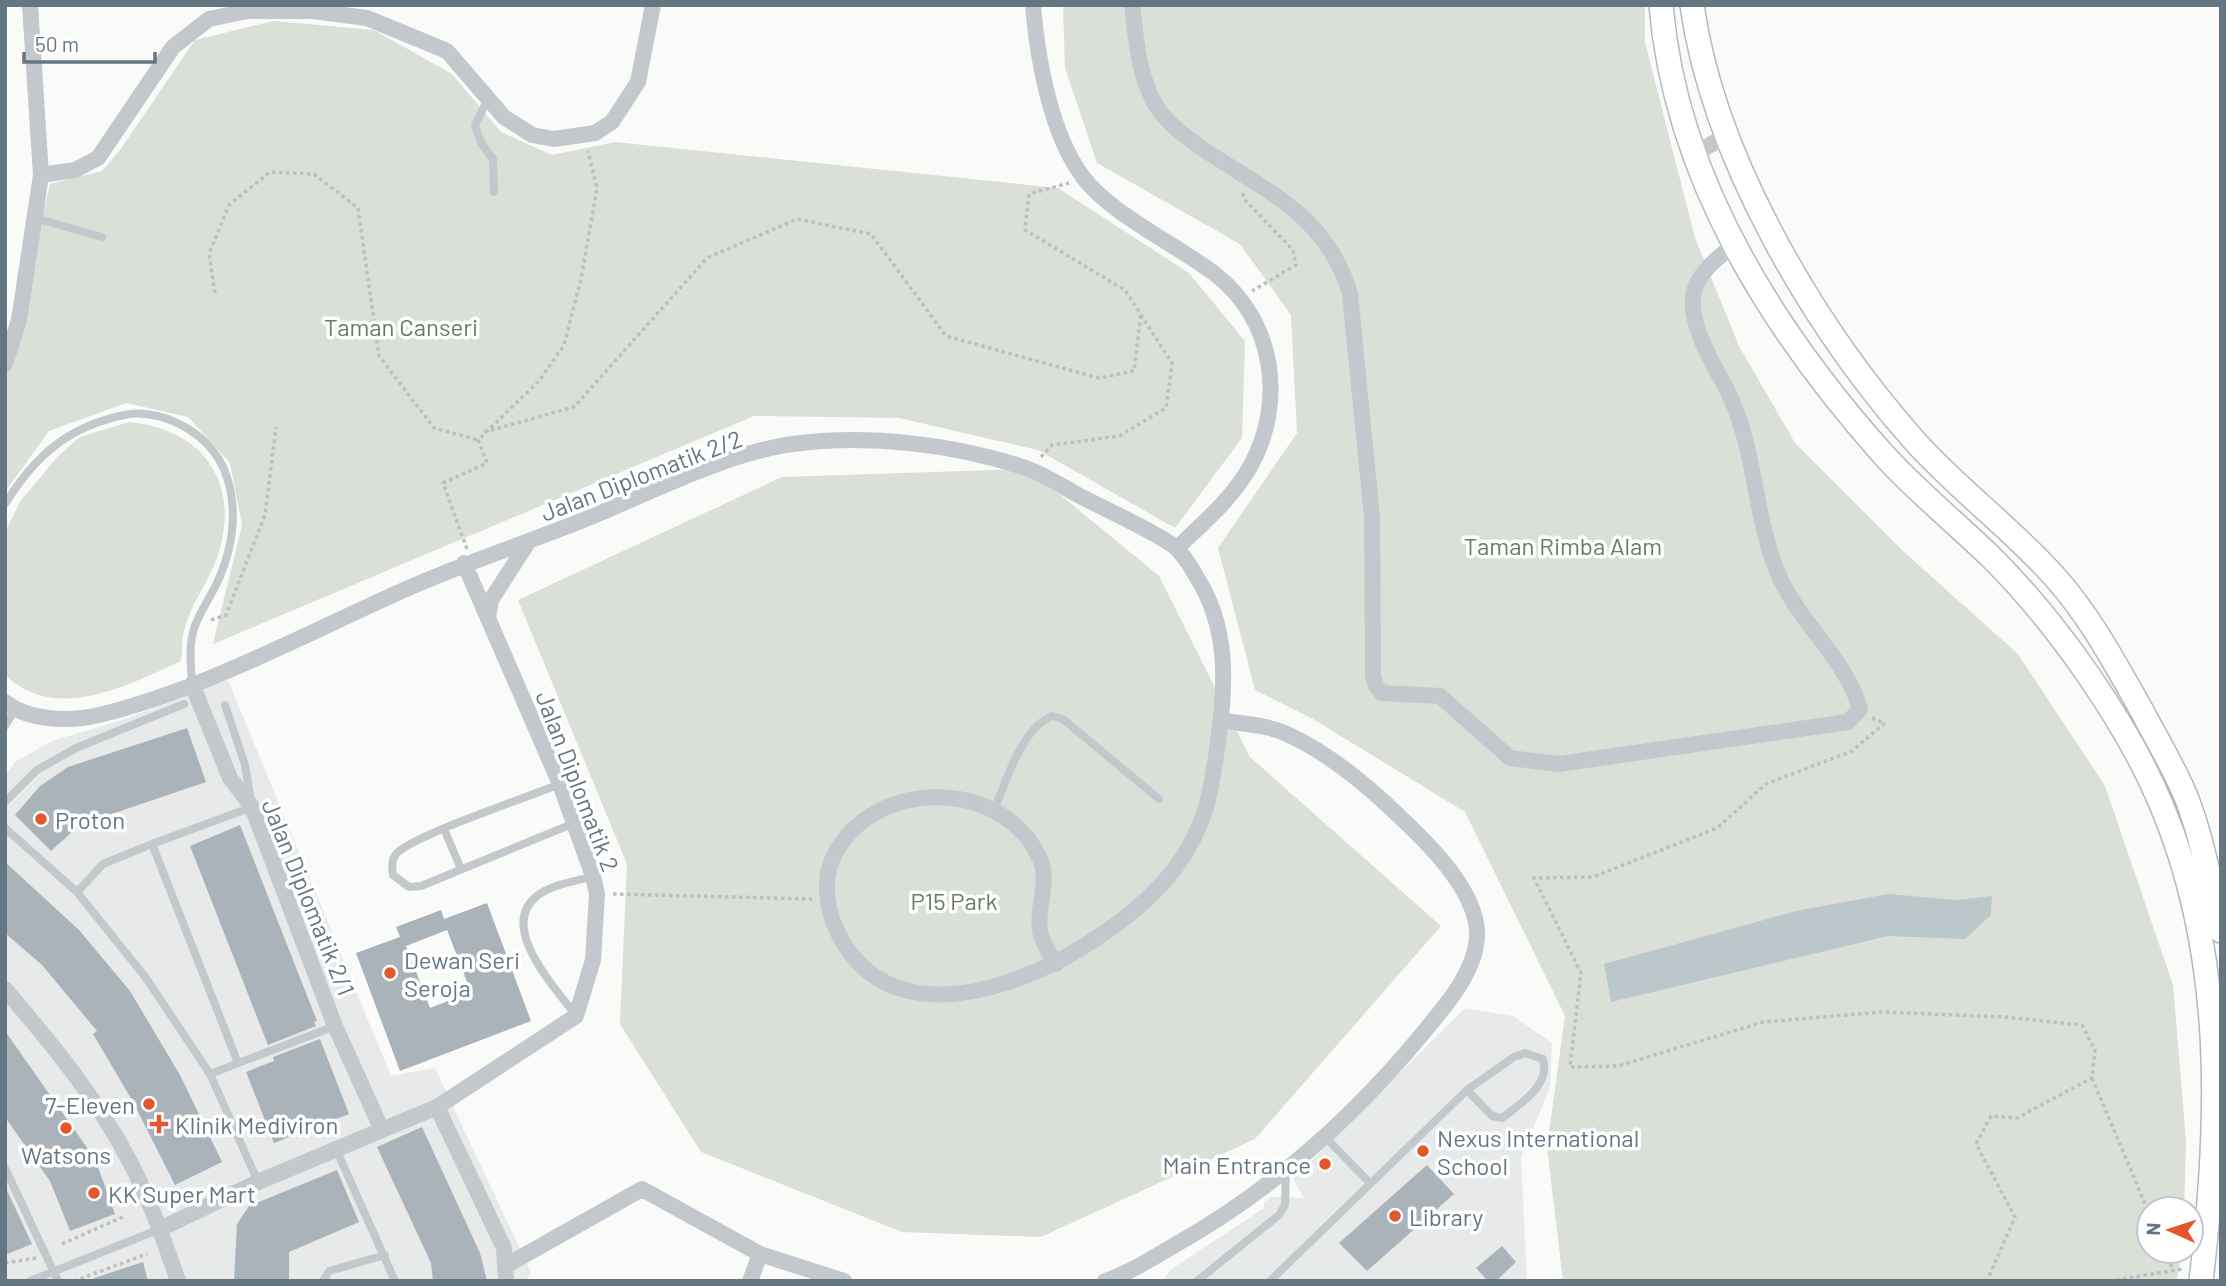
<svg xmlns="http://www.w3.org/2000/svg" width="2226" height="1286" font-family="Barlow,sans-serif">
  <style>
    .built { fill: #e8e9e9 }
    .green { fill: #dadfd7 }
    .water { fill: #bbc7cb }
    .building { fill: #aab3b9; fill-rule: evenodd }
    .lines { fill: none; stroke-linecap: round; stroke-linejoin: round }
    .secondary-casing { stroke: #b3babf; stroke-width: 26 }
    .path { stroke: #bbbfc2; stroke-width: 3.5; stroke-dasharray: 3.5 3.5; stroke-linecap: butt }
    .lane { stroke: #c3c8cc; stroke-width: 8 }
    .street { stroke: #c3c8cc; stroke-width: 16 }
    .secondary { stroke: #fff; stroke-width: 23 }
    .poi-dot { fill: #e4572e; stroke: #fff; stroke-width: 2.5 }
    .labels { text-anchor: middle; dominant-baseline: central; stroke-width: 7; stroke-linejoin: round; paint-order: stroke }
    .park-label { font-size: 24px; fill: #687a64; stroke: #fff }
    .street-label { font-size: 24px; fill: #657683; stroke: #fff }
    .poi-label { font-size: 24px; fill: #657683; stroke: #fff; text-anchor: start }
  </style>
  <rect width="100%" height="100%" fill="#fafaf8"/>
  <path class="built" d="M228,680L391,1076L435,1068L531,1272L527,1281H5V775L15,762L52,741L125,719Z
    M1465,1008L1513,1016L1552,1043L1550,1087L1521,1158L1527,1281H1163L1170,1270L1264,1208V1202L1272,1197L1304,1198L1293,1179Z"/>
  <path class="green" d="M1063,5H1645V42L1695,238L1739,346L1795,443L1904,552L2018,654L2105,786L2173,985L2186,1142L2184,1209H2149V1251H2182L2177,1281H1563L1547,1147L1565,1016L1465,812L1313,719L1255,690L1218,548L1297,433L1291,315L1240,244L1097,163L1065,68Z
    M273,21L374,30L452,74L501,132L552,155L615,142L1058,188L1189,273L1245,341L1242,438L1175,528L1038,450L899,418L754,416L213,644L242,525L230,463L188,417L126,403L49,431L5,492V367L50,184L102,171L120,150L195,40Z
    M129,422C205,429 242,485 217,558C208,583 190,605 184,631C181,641 184,652 180,662C126,685 57,724 5,675V532L20,502L57,457L80,437Z
    M1029,469L1159,576L1250,757L1441,926L1255,1139L1041,1237L902,1232L701,1152L620,1024L627,864L518,600L782,477Z"/>
  <path class="water" d="M1888,894L1957,900L1992,896L1991,915L1965,939L1888,936L1611,1002L1604,964L1796,911Z"/>
  <path class="building" d="M187,728L206,782L94,820L73,831L51,851L15,815L40,786L68,767Z
    M240,825L317,1021L314,1022L316,1026L268,1045L190,846Z
    M5,862L79,930L130,991L180,1075L222,1162L175,1185L132,1100L93,1034L97,1031L42,965L5,933Z
    M487,903L531,1021L400,1071L356,953L400,937L396,927L441,910L444,919ZM447,930L471,992L430,1008L406,946Z
    M5,1031L95,1159L115,1214L70,1231L50,1181L5,1117Z
    M320,1039L349,1114L274,1143L246,1072L274,1061L273,1057Z
    M422,1127L480,1253L487,1281H433L431,1263L377,1147Z
    M1427,1165L1454,1194L1367,1271L1339,1243Z
    M337,1170L359,1222L289,1252V1281H234L237,1224L249,1206Z
    M5,1186L32,1244L5,1255Z
    M1502,1246L1516,1262L1496,1281H1488L1476,1268Z
    M143,1262L148,1281H95L94,1278Z"/>
  <g class="lines">
    <defs>
      <path id="secondary" d="M1661,5C1675,175 1771,328 1882,453C1916,491 1956,523 1992,558C2057,623 2128,723 2163,809C2225,958 2220,1123 2201,1281
        M1692,5C1713,156 1812,324 1912,438C1955,487 2009,526 2053,575C2089,614 2116,665 2142,711C2157,740 2175,769 2187,799C2203,841 2211,887 2221,931"/>
    </defs>
    <use href="#secondary" class="secondary-casing"/>
    <path class="path" d="M1243,193L1244,199L1293,250L1296,265L1252,291
      M215,293L209,254L229,205L270,172L314,174L358,208L379,356L434,428L478,440
      M484,432L574,407L707,258L797,219L871,234L946,336L1099,378L1134,371L1141,314
      M1041,457L1052,445L1119,436L1166,408L1172,363L1125,290L1025,230L1029,194L1069,183
      M467,549L443,483L487,463L478,440L539,381L564,345L581,279L597,188L588,151
      M211,620L226,615L265,515L276,427
      M1872,718L1885,723L1852,751L1766,784L1717,828L1593,877L1534,878L1581,973L1570,1067L1618,1066L1763,1022L1882,1012L2005,1017L2082,1025L2095,1050L2092,1078L2017,1118L1991,1116L1976,1144L2015,1217L1987,1281
      M613,894L812,899
      M2092,1078L2149,1213
      M62,1244L125,1216
      M2165,1251L2173,1270
      M5,1263L36,1258
      M74,1281L147,1254
      M2109,1281L2183,1269"/>
    <path class="lane" d="M488,99L475,125L481,143L493,159L494,192
      M35,218L102,237
      M5,504C35,456 67,427 124,415C146,410 171,418 190,430C243,464 240,533 217,583C210,598 200,611 195,626C188,644 191,665 192,684
      M5,726L15,710
      M560,784C531,796 411,836 396,854C391,861 392,868 393,875L409,887L421,886L572,824
      M5,802L37,770L76,748L184,704
      M994,810C1007,780 1021,729 1052,716L1063,719L1159,799
      M5,828L77,892L146,978L210,1074L258,1182
      M444,829L461,869
      M152,844L252,807L245,765L225,705
      M77,892L103,864L152,844L238,1063
      M576,1016C556,988 497,927 537,896C551,884 576,882 593,876
      M210,1074L335,1026
      M1325,1137L1369,1182
      M336,1149L395,1281
      M5,1168L58,1281
      M30,1281L160,1229
      M323,1281L329,1271L385,1255
      M1197,1281L1279,1215L1285,1205L1286,1171
      M1270,1281L1467,1090L1514,1057L1525,1053L1543,1059C1551,1085 1520,1104 1502,1118L1492,1116L1467,1090"/>
    <path class="street" d="M1033,5C1037,58 1051,135 1083,177C1109,213 1177,245 1215,274C1274,320 1286,401 1251,465C1233,498 1203,523 1177,548
      M1132,5C1136,38 1138,74 1155,104C1167,124 1187,138 1206,151C1268,192 1328,217 1350,294L1372,517L1373,676L1376,686L1382,693L1440,696L1510,758L1559,764L1848,722L1860,709C1846,658 1796,620 1776,569C1754,512 1755,445 1727,390C1714,365 1686,321 1694,291C1700,270 1719,257 1735,244
      M1693,155L1727,135
      M41,175L75,170L98,158L173,47L209,19L247,11H313L367,18L447,51L504,117L532,135L554,139L595,133L612,122L638,82L653,5
      M5,364L19,320L41,175L30,5
      M488,618L491,600L527,544
      M192,684L230,778L252,807L335,1026L381,1128
      M5,702C29,721 70,722 99,715C203,690 307,633 404,590C468,561 534,541 598,514C656,489 732,452 793,444C868,434 952,444 1023,467C1042,473 1060,485 1078,495C1104,509 1153,530 1175,547C1183,554 1191,567 1196,576C1229,627 1226,684 1218,742C1211,792 1207,824 1176,867C1113,951 903,1069 837,931C827,910 823,882 832,860C869,777 1003,776 1040,859C1050,882 1036,908 1040,931C1042,943 1050,954 1056,964
      M5,989C51,1043 97,1098 130,1162C150,1200 164,1240 178,1281
      M437,1107L504,1248L506,1281
      M160,1229L258,1182L437,1107L576,1016L593,960L597,894L593,876L560,784L464,563
      M507,1265L642,1189L760,1254L844,1281
      M750,1281L760,1254
      M1105,1281C1130,1273 1152,1258 1175,1245C1271,1191 1353,1118 1423,1033C1445,1006 1475,973 1477,937C1479,893 1430,845 1399,816C1367,785 1330,754 1289,735C1269,725 1243,724 1221,720"/>
    <use href="#secondary" class="secondary"/>
  </g>
  <g class="poi-dot">
    <circle cx="41" cy="819" r="7"/>
    <circle cx="390" cy="973" r="7"/>
    <circle cx="149" cy="1104" r="7"/>
    <path d="M155.5 1113.5h7v7h7v7h-7v7h-7v-7h-7v-7h7z"/>
    <circle cx="66" cy="1128" r="7"/>
    <circle cx="1423" cy="1151" r="7"/>
    <circle cx="1325" cy="1164" r="7"/>
    <circle cx="94" cy="1193" r="7"/>
    <circle cx="1395" cy="1216" r="7"/>
  </g>
  <g class="labels">
    <g class="park-label">
      <text x="401" y="326">Taman Canseri</text>
      <text x="1563" y="545">Taman Rimba Alam</text>
      <text x="954" y="900">P15 Park</text>
    </g>
    <g class="street-label">
      <text transform="translate(641 475) rotate(-21)">Jalan Diplomatik 2/2</text>
      <text transform="translate(578 781) rotate(69)">Jalan Diplomatik 2</text>
      <text transform="translate(309 897) rotate(68)">Jalan Diplomatik 2/1</text>
    </g>
    <g class="poi-label">
      <text x="55" y="819">Proton</text>
      <text x="404" y="959">Dewan Seri<tspan x="404" dy="28">Seroja</tspan></text>
      <text x="135" y="1104" text-anchor="end">7-Eleven</text>
      <text x="175" y="1124">Klinik Mediviron</text>
      <text x="1437" y="1137">Nexus International<tspan x="1437" dy="28">School</tspan></text>
      <text x="66" y="1154" text-anchor="middle">Watsons</text>
      <text x="1311" y="1164" text-anchor="end">Main Entrance</text>
      <text x="108" y="1193">KK Super Mart</text>
      <text x="1409" y="1216">Library</text>
    </g>
  </g>
  <rect width="2226" height="1286" fill="none" stroke="#657683" stroke-width="14"/>
  <g transform="translate(2170 1230) rotate(273)"><circle r="33" fill="#ffffff" stroke="#c1c8cd" stroke-width="2"/>
  <path d="M0-5L12 26L0 18L-12 26Z" fill="#e4572e"/>
  <text y="-10" font-size="19" font-weight="bold" text-anchor="middle" fill="#657683">N</text>
  </g>
  <path d="M24 52v10h131v-10" fill="none" stroke="#657683" stroke-width="3.5"/>
  <text x="35" y="52" font-size="21" fill="#657683" stroke="#ffffff" stroke-width="5" paint-order="stroke">50 m</text>
</svg>
